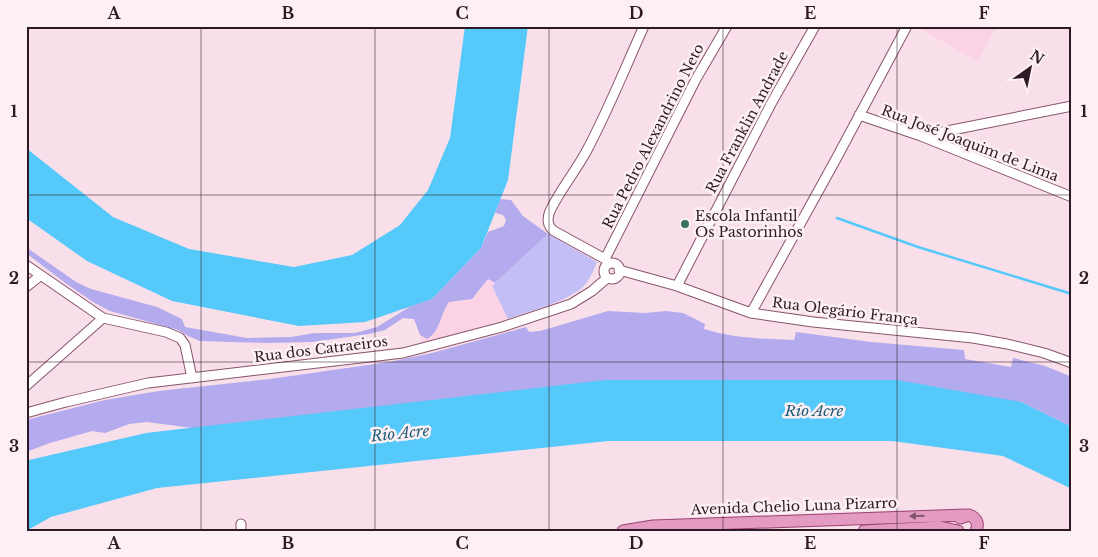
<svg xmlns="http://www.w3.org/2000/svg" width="1098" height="557" font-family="'Libre Baskerville',serif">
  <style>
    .built { fill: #fcd2e5 }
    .green { fill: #c4bef7 }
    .forest { fill: #b3abed }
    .water { fill: #55c9fa }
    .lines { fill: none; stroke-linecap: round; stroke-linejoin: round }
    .stream { stroke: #55c9fa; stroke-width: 2.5 }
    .minor-casing { stroke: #89546e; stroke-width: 11 }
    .major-casing { stroke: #994271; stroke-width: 13 }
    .minor { stroke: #fff; stroke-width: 9 }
    .major { stroke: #e49bc2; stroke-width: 11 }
    .oneway { fill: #80546b }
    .grid { fill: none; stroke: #2f1924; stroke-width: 1; stroke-opacity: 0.55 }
    .poi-dot { fill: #37745f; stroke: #fdf0f5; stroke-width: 2 }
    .labels { text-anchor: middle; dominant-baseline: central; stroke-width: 5; stroke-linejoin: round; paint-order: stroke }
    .street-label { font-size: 14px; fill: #2f1924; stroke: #fdf0f5 }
    .poi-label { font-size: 14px; fill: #2f1924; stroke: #fdf0f5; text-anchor: start }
    .water-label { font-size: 15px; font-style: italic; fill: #1d5c75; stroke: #fdf0f5 }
    .neatline { fill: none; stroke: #2f1924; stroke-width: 2 }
    .grid-label { font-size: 16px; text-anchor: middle; font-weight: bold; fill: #2f1924 }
  </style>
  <rect width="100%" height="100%" fill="#f8dfea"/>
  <path class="built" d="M916,26H997L977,61Z
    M488,279L495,283L492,286L508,319L422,343L420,335L427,339L438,327L445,307L449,302L463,301L480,291Z"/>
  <path class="green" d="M548,234L597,262C593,272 588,285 578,291C559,304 530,311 508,319L492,286Z"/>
  <path class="forest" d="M500,199L511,200L523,216L548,234L495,283L488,279L472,299L449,302C440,314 441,331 427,339L420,335L414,319L403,318L385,330L369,334L312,342L267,343L200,341L188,336L178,330L110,311L93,302L64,282L26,253V247L76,282L91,289L157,307L182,319L185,327L247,338L291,337L315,333H355L377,327L411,306L432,299L481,248L488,232L504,226L506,220L503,215L495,213Z
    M608,311L645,313L666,311L683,313L705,324L704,329C733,338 763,339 794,340L796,332L871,342L964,350L965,359L1011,367L1013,358L1045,366L1072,377V427L1021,402L192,428L147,422L129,424L105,433L92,431L50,443L26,452V420L105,400L159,391L270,379L389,362L432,353L526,327L529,332L540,331Z"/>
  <path class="water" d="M465,26H528L508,180L481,248L432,299L365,322L299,326L172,301L87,261L26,218V148L113,217L189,249L294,267L352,255L400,225L428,190L450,138Z
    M605,380H897L1021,402L1072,427V489L1003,456L892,441H609L157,488L51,517L26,531V462L29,460L146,433Z"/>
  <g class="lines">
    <path class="stream" d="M1068,26L1072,32
      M837,218L918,247L1072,294"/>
    <defs>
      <path id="minor" d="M859,115L921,136L1072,197
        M922,136L1072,106
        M605,259L696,79L727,26
        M604 271a8 8 0 1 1 16 0a8 8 0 1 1-16 0Z
        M609,264L605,259L554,231C547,226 547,218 550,211C560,190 575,172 586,152C608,111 625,68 644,26
        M26,265L103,318L166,332L180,338L185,345L192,378
        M619,270L677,286L751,313L813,322L973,338L1007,344L1044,353L1072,363
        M677,286L772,102L815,26
        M26,287L40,276
        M751,313L836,159L907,26
        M26,386L103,318
        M26,413L66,402L148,383L403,353L502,327L571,304L592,291L607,278
        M241,524V531"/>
      <path id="major" d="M960,518L969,515C977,518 979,524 976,531
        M623,531L653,526L966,515
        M864,531L940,527L958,531"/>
    </defs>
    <use href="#minor" class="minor-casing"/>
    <use href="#major" class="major-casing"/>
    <use href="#minor" class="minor"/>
    <use href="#major" class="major"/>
  </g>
  <defs><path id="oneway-solid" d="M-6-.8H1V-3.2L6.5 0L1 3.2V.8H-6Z" transform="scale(1.25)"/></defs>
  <use class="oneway" href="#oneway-solid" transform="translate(917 516) rotate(178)"/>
  <path class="grid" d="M201,26V531M375,26V531M549,26V531M723,26V531M897,26V531M26,195H1072M26,362H1072"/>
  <circle class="poi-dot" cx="685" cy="224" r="5"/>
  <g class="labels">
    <g class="street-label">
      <text transform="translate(747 122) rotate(-62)">Rua Franklin Andrade</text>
      <text transform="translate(653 136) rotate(-63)">Rua Pedro Alexandrino Neto</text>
      <text transform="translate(970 143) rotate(21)">Rua José Joaquim de Lima</text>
      <text transform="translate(845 311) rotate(7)">Rua Olegário França</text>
      <text transform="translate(321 349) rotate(-7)">Rua dos Catraeiros</text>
      <text transform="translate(794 506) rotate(-2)">Avenida Chelio Luna Pizarro</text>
    </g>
    <g class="poi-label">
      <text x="695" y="216">Escola Infantil<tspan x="695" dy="16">Os Pastorinhos</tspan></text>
    </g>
    <g class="water-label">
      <text x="814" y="410">Río Acre</text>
      <text transform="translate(400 433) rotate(-6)">Río Acre</text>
    </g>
  </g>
  <rect width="1098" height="557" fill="none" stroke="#fdf0f5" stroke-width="55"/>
  <g transform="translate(1030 68) rotate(33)" stroke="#fdf0f5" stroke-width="4" paint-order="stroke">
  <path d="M0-4L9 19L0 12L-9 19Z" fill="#2f1924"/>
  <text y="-8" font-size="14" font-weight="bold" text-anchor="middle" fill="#2f1924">N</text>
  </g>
  <rect x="28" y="28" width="1042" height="502" class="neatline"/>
  <g class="grid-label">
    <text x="114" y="19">A</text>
    <text x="288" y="19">B</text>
    <text x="462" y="19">C</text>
    <text x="636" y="19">D</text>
    <text x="810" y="19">E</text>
    <text x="984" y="19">F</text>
    <text x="14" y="117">1</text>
    <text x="1084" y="117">1</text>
    <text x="14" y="284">2</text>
    <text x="1084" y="284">2</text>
    <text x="14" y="452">3</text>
    <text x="1084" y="452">3</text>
    <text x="114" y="549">A</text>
    <text x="288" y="549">B</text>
    <text x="462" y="549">C</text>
    <text x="636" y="549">D</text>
    <text x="810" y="549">E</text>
    <text x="984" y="549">F</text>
  </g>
</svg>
